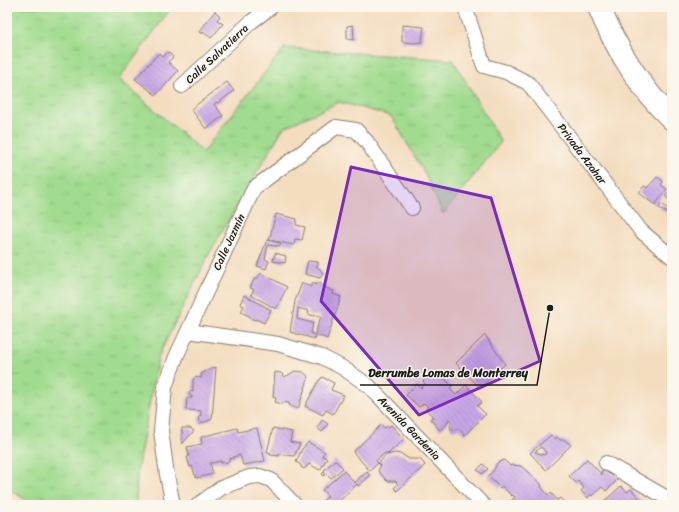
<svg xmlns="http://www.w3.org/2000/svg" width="679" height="512" font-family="Sriracha,sans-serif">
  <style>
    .grass { fill: url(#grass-tufts); stroke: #5e7c56 }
    .building { fill: url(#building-back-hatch); fill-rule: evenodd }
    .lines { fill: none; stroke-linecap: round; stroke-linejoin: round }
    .street-casing { stroke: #887c6e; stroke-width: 16 }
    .primary-casing { stroke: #887c6e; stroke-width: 24 }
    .street { stroke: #fff; stroke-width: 14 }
    .primary { stroke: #fff; stroke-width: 22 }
    .marked { fill: #7b2cbf; fill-opacity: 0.2; stroke: #7b2cbf; stroke-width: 3; stroke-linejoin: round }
    .labels { text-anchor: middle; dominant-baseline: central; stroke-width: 3; stroke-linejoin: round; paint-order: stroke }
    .street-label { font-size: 11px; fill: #1c1c1c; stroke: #fbf7ec }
    .leader { fill: none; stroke: #1c1c1c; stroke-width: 1.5 }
    .callout-dot { fill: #1c1c1c; stroke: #fbf7ec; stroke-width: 1.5 }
    .callout-label { font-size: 12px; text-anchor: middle; font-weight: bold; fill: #1c1c1c; stroke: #fbf7ec; stroke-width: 3; stroke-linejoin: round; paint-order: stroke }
  </style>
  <defs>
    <pattern id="grass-tufts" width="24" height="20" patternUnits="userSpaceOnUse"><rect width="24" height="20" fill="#a1db8f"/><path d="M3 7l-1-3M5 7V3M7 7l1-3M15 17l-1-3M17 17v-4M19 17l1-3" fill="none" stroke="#8abb7b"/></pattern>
    <pattern id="building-back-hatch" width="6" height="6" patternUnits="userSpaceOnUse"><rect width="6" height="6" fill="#c7a5e6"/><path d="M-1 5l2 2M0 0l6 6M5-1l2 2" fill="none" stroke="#aa8dc5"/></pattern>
  </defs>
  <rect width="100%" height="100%" fill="#fbf7ec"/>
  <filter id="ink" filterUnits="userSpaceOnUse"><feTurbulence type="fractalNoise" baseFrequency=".025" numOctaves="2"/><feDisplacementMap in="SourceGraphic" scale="8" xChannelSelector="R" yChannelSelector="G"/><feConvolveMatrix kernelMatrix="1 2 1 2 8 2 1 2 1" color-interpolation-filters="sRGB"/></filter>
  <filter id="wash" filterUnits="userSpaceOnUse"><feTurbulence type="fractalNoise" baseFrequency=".012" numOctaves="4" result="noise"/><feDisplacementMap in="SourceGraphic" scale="16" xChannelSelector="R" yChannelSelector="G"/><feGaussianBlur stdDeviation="0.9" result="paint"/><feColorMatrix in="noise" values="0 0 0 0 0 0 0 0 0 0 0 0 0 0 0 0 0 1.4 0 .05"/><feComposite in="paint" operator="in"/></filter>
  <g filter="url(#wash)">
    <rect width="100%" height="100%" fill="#f4ddbf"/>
    <path class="grass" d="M7,7H172L119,79L203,152L284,48L453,60L501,142L443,214L425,174L391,116L339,102L283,128L210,252L158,357L137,471L136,504L133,505H34L7,488Z"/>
    <g id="blocks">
      <path class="building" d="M215,11L220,16L217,20L223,24L211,38L203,32L202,34L199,32Z
        M353,25L354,40L347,39V26Z
        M402,25L424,27L422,42L414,43L402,42Z
        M168,52L173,57L168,62L178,71L156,95L135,79L159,53L163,57Z
        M227,82L234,91L218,103L216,102L214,104L223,116L206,129L191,109Z
        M657,177L662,180L663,182L661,185L667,189L655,205L639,193L644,186L647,188Z
        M672,188V202L665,196Z
        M662,204L669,210L667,213L659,208Z
        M276,214L297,219L296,225L305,227L302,240L295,239L294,245L269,240Z
        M267,240L281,243L280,246L277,245V246L268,245L265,259L269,261L266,269L257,266Z
        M275,253L286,256L285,263L273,261Z
        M308,261L318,262V265L316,266L321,270L323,274L320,278L305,274Z
        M261,273L287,287L276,309L251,295L254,289L250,288L255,278L257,279Z
        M317,282L321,284V286L334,291L333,294L341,297L327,339L315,334L321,316L315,315L314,316L308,314L309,311L298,308L297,319L313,323L311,333L316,336L315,339L290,332L295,301L302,283L311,287L312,283L316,285Z
        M244,295L271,310L264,323L258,320L252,319L249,316L241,312L244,306L240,304Z
        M485,335L505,364L480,388L456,363Z
        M216,367L212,419L200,424L198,418L201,415V411L186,410L187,398H192V396H190L189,393L190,391L193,392V380L196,377L201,378L202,373Z
        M295,371L303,372L307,375L308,379L298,409L290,406L289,403L284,402L282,404L275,402L276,398L273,397L275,372L281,373L285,377Z
        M434,371L436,374L438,372L452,386L450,389L456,395L466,385L482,402L477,406L486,414L465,435L459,429L454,430L451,429L450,425L452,422L449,419L447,424L440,430L430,419L433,417L426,409L428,407L424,403L419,407L406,395L417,384L421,388L425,384L423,381Z
        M322,377L334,383L331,390L344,395L333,414L326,410L323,415L305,406L319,380H320Z
        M322,420L328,424L322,432L317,428Z
        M381,425L384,428L388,426L389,427L391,425L404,439L388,454L386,452L376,461L378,463L370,471L353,452Z
        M182,428H190L194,431L182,444Z
        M237,428L238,432L257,428L265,461L243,465L240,455L233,457L234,458L229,459V462L221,463V461L210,463L213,474L196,478L192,466L190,467L187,457L189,456L187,447L202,444L201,437Z
        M273,428L292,432L290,442L300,444L294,456L279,454V456L270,455L271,453L267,452Z
        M551,435L555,439L557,437L560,440H565L571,445L546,470L530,453ZM541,447L545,451L546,454L544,455L535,452Z
        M308,442L325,452L322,456L327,458L320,470L309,464L304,469L301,467V465L296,462L302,449Z
        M396,453L403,455L409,459H420L425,465L397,491L394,488L398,484L395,481H387L378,471L380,466L378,464L386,455Z
        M587,459L602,475L601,472L604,468L619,478L606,491L602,487L592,496L591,494L588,498L581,491L584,488L578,481L576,483L569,476Z
        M335,460L343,468L331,478L326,473L324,476L322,474L325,471L324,470Z
        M504,460L510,466L512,465L521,466L541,484L542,488L548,495L551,493L557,500L560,498L565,503L562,505H513L514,504L511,501L515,497L513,495L512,496L502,486L500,488L488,476L494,470L497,463Z
        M483,464L488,469L482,474L477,470Z
        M344,471L355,483L361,476H362L367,472L370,476L358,486L357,484L335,505H328L323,501L328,496L322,490Z
        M621,486L627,492L631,489L643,503L641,505H600Z"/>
    </g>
  </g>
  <g filter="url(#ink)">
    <use href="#blocks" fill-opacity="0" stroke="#887c6e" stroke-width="1"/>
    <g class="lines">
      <defs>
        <path id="street" d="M465,7L484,66L506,72L528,83L641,231L672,257
          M182,86L251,22L271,7
          M188,331L278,344L322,357L343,368L369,386L483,505
          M606,463L672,501
          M173,505L167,475L161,431L165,387L176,357L254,188L336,127L356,130L367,142L412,208
          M198,505L221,488L249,477L260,476L271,480L295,505"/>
        <path id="primary" d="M599,7C614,45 642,91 672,119"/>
      </defs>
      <use href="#street" class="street-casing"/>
      <use href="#primary" class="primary-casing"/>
      <use href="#street" class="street"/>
      <use href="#primary" class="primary"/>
    </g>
  </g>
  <path class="marked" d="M351,167L491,198L540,361L419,415L321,301Z"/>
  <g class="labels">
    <g class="street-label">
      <text transform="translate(217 54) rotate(-43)">Calle Salvatierra</text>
      <text transform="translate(582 154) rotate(53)">Privada Azahar</text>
      <text transform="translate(229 242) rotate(-65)">Calle Jazmín</text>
      <text transform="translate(409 428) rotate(46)">Avenida Gardenia</text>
    </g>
  </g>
  <path class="leader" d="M550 308L537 385H360"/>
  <circle class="callout-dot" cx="550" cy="308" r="4"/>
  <g class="callout-label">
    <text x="448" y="377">Derrumbe Lomas de Monterrey</text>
  </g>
  <rect width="679" height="512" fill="none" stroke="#fbf7ec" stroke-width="24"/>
</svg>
